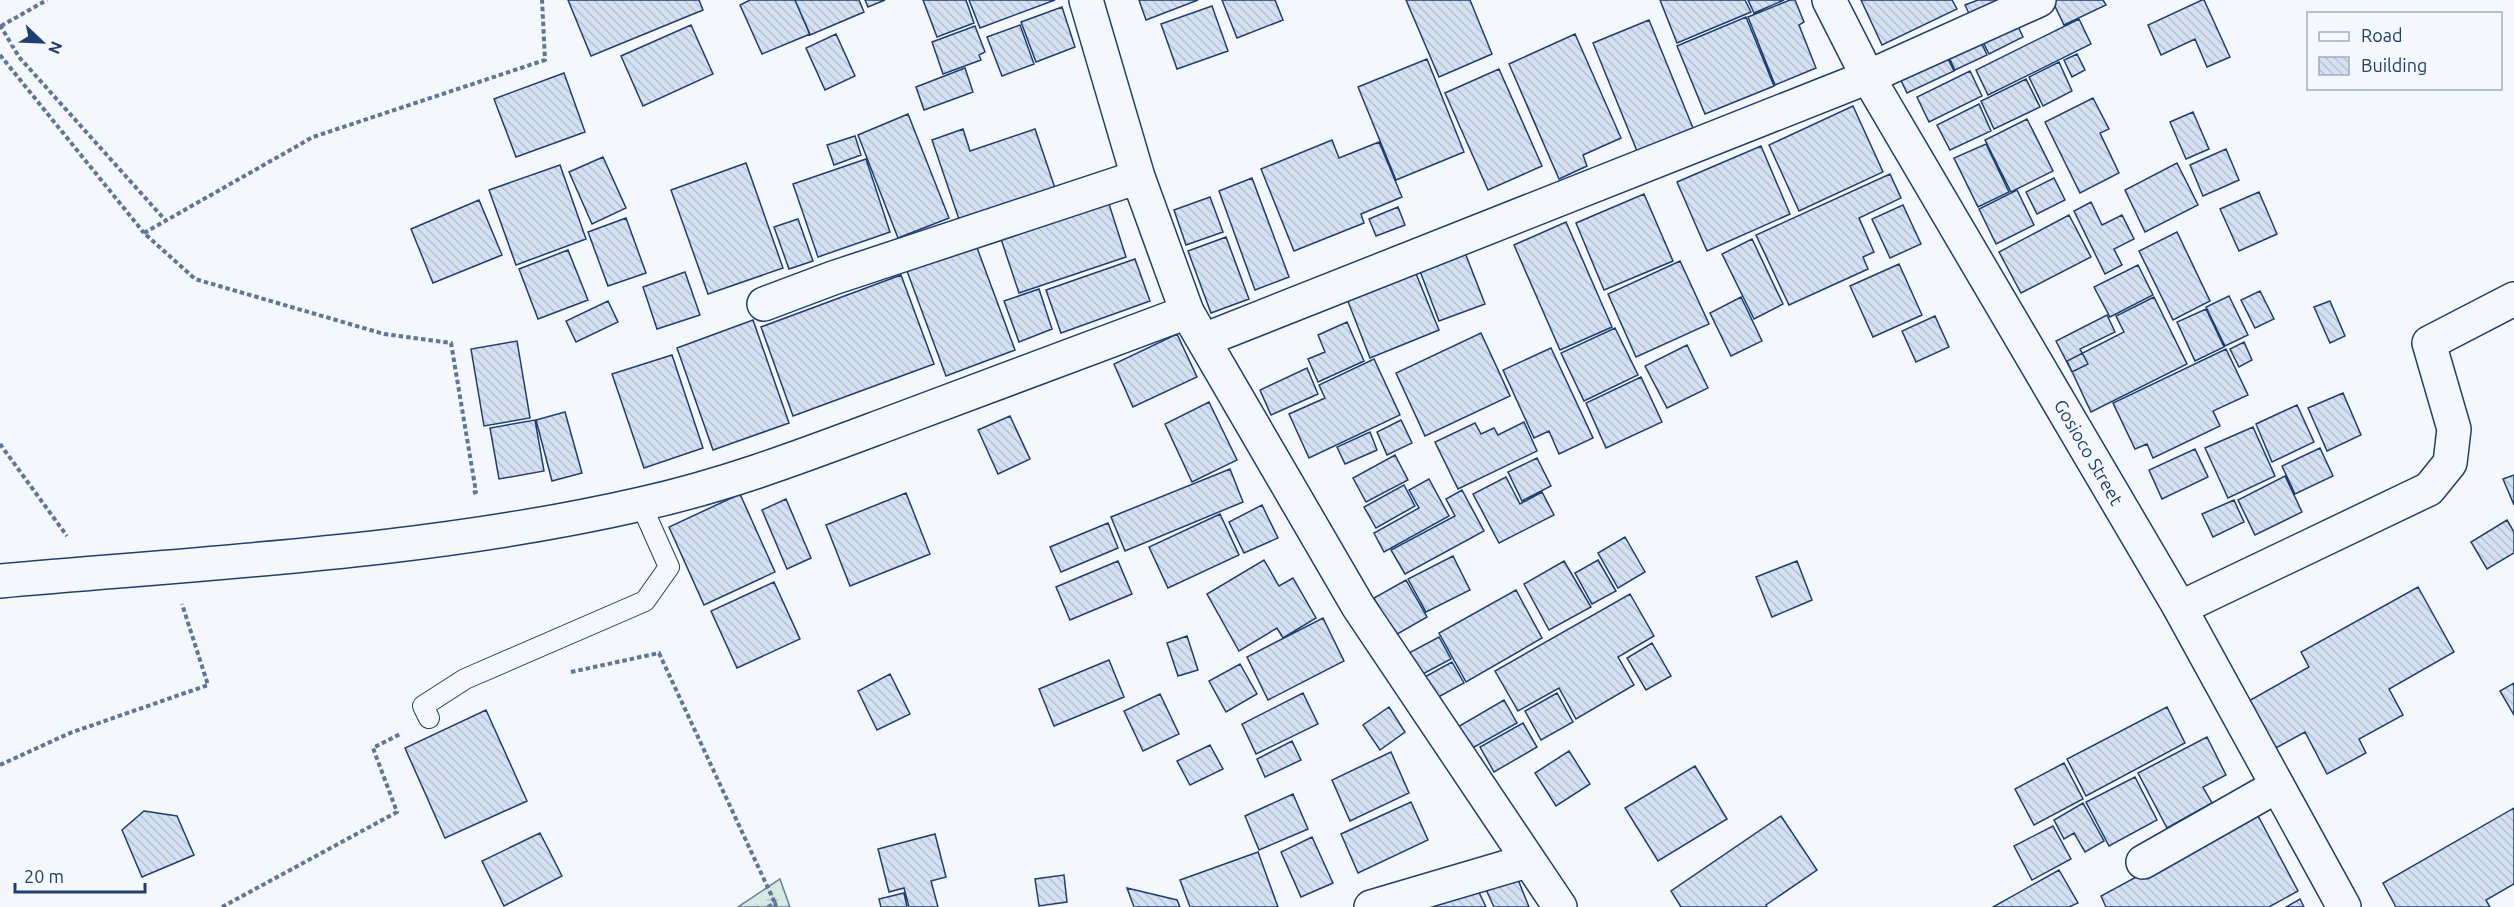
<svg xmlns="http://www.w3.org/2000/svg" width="2514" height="907" font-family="Ubuntu,sans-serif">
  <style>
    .wetland { fill: url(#wetland-marsh); stroke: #687fa3; stroke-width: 1.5 }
    .building { fill: url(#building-back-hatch); stroke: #1d3f73; stroke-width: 1.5 }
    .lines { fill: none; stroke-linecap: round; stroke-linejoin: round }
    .lane-casing { stroke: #1d3f73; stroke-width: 22 }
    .street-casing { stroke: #1d3f73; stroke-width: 36 }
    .secondary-casing { stroke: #1d3f73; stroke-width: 36 }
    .path { stroke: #5e769c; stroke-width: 4; stroke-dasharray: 4.5 3; stroke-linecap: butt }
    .lane { stroke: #f4f7fb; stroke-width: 20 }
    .street { stroke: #f4f7fb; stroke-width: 33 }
    .secondary { stroke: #f4f7fb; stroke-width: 33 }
    .labels { text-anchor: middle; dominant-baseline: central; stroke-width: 4.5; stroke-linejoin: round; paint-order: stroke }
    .street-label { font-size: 18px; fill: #1d3f73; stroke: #f4f7fb }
  </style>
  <defs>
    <pattern id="wetland-marsh" width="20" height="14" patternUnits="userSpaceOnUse" patternTransform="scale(1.5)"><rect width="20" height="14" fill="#d7e8df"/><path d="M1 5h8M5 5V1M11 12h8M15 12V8" fill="none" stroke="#b8c8c3"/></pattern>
    <pattern id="building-back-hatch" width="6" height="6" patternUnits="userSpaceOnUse" patternTransform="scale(1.5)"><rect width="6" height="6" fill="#d5e0f0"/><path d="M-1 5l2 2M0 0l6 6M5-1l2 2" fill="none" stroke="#b6c1d1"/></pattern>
  </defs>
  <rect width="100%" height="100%" fill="#f4f7fb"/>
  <path class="wetland" d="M780,879L790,907H738Z"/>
  <path class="building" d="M568,0H699L703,10L591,56Z
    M750,0H795L810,34L762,54L740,5Z
    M795,0H859L864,12L810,35Z
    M865,0H885L868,7Z
    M923,0H966L974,23L937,37Z
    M969,0H1055L980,28Z
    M1139,0H1198L1146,20Z
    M1222,0H1275L1283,20L1237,38Z
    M1406,0H1470L1492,54L1439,77Z
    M1660,0H1745L1751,12L1677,43Z
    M1748,0H1784L1754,13Z
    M1790,0H1795L1804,22L1799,25L1816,68L1775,85L1748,17Z
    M1861,0H1952L1957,9L1882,45Z
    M1978,0H2021L1973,22L1965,5Z
    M2052,0H2103L2106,5L2064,25Z
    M2202,0H2204L2230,57L2207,67L2195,39L2161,55L2148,25Z
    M1212,6L1228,51L1177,69L1161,24Z
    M1062,7L1075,47L1036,62L1021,22Z
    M2012,14L2023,37L1989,54L1977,30Z
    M1746,17L1774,86L1705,114L1677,46Z
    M2079,19L2091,44L1988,95L1976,70Z
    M1649,20L1693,128L1637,151L1593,43Z
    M691,25L713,74L643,106L621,56Z
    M1020,25L1034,64L1002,76L987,37Z
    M975,26L985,52L979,55L981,60L943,74L932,42Z
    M1976,31L1987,55L1955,70L1944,47Z
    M836,34L855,76L825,90L806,48Z
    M1575,34L1621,138L1583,155L1587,166L1559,179L1509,64Z
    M1942,47L1954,71L1907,93L1896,70Z
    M2077,54L2085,70L2072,77L2064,60Z
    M1427,59L1464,152L1396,180L1358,87Z
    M2059,62L2072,91L2043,106L2029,77Z
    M965,68L973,92L924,110L916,87Z
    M1499,69L1542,166L1488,190L1445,93Z
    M1970,71L1982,96L1929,122L1917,97Z
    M564,73L585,132L516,157L494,99Z
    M2026,79L2040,107L1994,129L1981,101Z
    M2093,98L2109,129L2100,133L2119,173L2080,193L2045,122Z
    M1979,104L1991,131L1950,150L1937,125Z
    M1853,106L1883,172L1799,211L1769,145Z
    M2193,112L2209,149L2186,159L2170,122Z
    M908,114L949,218L898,238L858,135Z
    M2027,119L2053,171L2011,192L1985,140Z
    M963,129L970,151L1035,129L1057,194L962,228L932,140Z
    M855,136L861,155L834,165L827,145Z
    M1332,140L1339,158L1379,142L1402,197L1361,214L1364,223L1294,251L1261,169Z
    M1986,144L2009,192L1978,207L1954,158Z
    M1761,146L1790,214L1707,251L1677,182Z
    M2226,149L2239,180L2203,196L2190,165Z
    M603,157L626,208L592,224L569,172Z
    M866,159L890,232L818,257L793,184Z
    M746,163L783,268L708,294L671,190Z
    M2177,163L2198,205L2145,232L2125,190Z
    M560,165L586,239L516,265L489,190Z
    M1890,174L1901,198L1859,218L1874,252L1863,257L1868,269L1789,305L1756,235Z
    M1252,178L1289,277L1255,290L1219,191Z
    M2054,178L2065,200L2037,214L2026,192Z
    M2017,190L2034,225L1996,244L1979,209Z
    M2259,192L2277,234L2239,251L2220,209Z
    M1644,194L1673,261L1604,290L1576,223Z
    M1210,197L1223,232L1186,245L1174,210Z
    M479,200L502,255L433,283L411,229Z
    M1108,201L1126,257L1019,293L1000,236Z
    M2091,202L2102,225L2122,215L2134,239L2114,249L2122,265L2105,274L2074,211Z
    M1903,205L1921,244L1890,258L1872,219Z
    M1398,207L1405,225L1376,236L1369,219Z
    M2069,215L2091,257L2021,293L1999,252Z
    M626,218L646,273L608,286L588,232Z
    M798,219L813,261L789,269L774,227Z
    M1566,222L1612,327L1560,350L1514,245Z
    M2177,232L2210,301L2173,320L2139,251Z
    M1226,237L1249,299L1211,313L1188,251Z
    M1752,239L1783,304L1754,319L1722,254Z
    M1460,240L1485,304L1439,321L1415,258Z
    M976,245L1015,350L946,376L907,271Z
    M568,250L588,300L538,319L519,269Z
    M1135,259L1150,301L1061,333L1046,290Z
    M1410,259L1439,330L1370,358L1342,286Z
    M1680,261L1709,324L1636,357L1608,294Z
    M1899,264L1922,315L1873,337L1850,286Z
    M2138,265L2153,295L2110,317L2094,287Z
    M685,272L700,315L657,329L643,287Z
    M901,275L934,364L793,416L761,327Z
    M1039,289L1052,329L1019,342L1004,301Z
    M2260,291L2274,319L2255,328L2241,300Z
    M2229,296L2248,335L2225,346L2206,307Z
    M1741,297L1762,341L1731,356L1710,313Z
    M2154,297L2187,364L2091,412L2067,361L2124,332L2116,316Z
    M608,301L618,322L576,342L566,321Z
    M2330,301L2345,336L2330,343L2314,307Z
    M2206,309L2224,347L2195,361L2177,322Z
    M2107,315L2115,332L2080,349L2088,364L2072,372L2056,341Z
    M1935,316L1949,347L1916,362L1902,331Z
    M753,320L789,423L713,450L677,348Z
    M1347,322L1364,361L1318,382L1308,359L1325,352L1318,335Z
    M1615,328L1638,375L1584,401L1561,353Z
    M1481,333L1510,396L1425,436L1396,373Z
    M1177,334L1197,377L1133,407L1114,364Z
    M517,341L530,418L484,426L471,349Z
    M2244,342L2252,360L2239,367L2230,349Z
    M1687,345L1708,388L1667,408L1645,366Z
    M1551,348L1593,438L1559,454L1549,431L1534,438L1503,370Z
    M2226,349L2248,395L2213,411L2220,426L2153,458L2147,444L2135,449L2113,403Z
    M672,355L703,448L644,468L612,374Z
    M1374,359L1400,415L1309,458L1289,414L1325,398L1319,385Z
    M1307,368L1318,394L1271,415L1260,390Z
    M1641,377L1662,422L1606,448L1586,403Z
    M2343,393L2361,435L2327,451L2308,408Z
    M1209,402L1237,460L1192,482L1165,424Z
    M2297,405L2314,442L2272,462L2256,424Z
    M565,412L582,473L552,481L536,420Z
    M1010,416L1030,459L998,474L978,430Z
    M535,420L544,471L499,479L490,428Z
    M1401,420L1412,443L1387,455L1377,432Z
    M1524,422L1537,451L1458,489L1435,442L1475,423L1481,434L1494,428L1498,435Z
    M2253,427L2275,476L2228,498L2205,448Z
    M1370,432L1377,450L1345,464L1337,447Z
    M2320,448L2333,476L2295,494L2282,466Z
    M2195,449L2208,477L2162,499L2149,470Z
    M1395,455L1408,480L1366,502L1353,478Z
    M1537,458L1551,486L1522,501L1508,472Z
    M1230,469L1243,502L1125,551L1111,517Z
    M2514,475V505L2503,479Z
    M2285,476L2302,512L2255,535L2238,500Z
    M1506,477L1520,504L1542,492L1554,515L1499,543L1473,494Z
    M1429,479L1449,516L1384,552L1374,533L1419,508L1409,490Z
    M1404,485L1415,506L1376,528L1364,507Z
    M1462,490L1484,531L1405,574L1391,550L1455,516L1446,499Z
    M906,493L930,554L850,586L826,525Z
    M740,494L775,572L704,605L669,527Z
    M786,499L811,558L787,569L762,510Z
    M2234,500L2244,522L2213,537L2202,514Z
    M1262,505L1278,538L1244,553L1229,522Z
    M1220,514L1239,555L1168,588L1149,547Z
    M2507,520L2514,532V553L2487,569L2471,542Z
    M1108,523L1118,548L1061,572L1050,547Z
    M1625,537L1645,572L1618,588L1598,553Z
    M1453,556L1470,590L1426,612L1408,579Z
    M1264,560L1279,586L1293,578L1316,618L1283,638L1277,628L1239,651L1207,594Z
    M1598,560L1616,591L1592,604L1575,573Z
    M1118,561L1132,594L1070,620L1056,587Z
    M1564,561L1591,607L1549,630L1524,584Z
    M1797,561L1812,600L1772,617L1756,577Z
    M1406,580L1427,617L1394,636L1374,598Z
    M774,582L800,639L737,668L711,611Z
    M2418,587L2454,652L2389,689L2403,715L2359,739L2366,753L2327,774L2305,732L2272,750L2247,702L2309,667L2301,652Z
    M1516,590L1542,638L1466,682L1439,633Z
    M1630,594L1654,636L1618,657L1634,685L1576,719L1559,688L1518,711L1495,671Z
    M1323,618L1344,661L1268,700L1247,657Z
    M1187,636L1198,670L1178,676L1167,643Z
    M1439,637L1451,659L1419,676L1407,654Z
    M1652,643L1671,676L1646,690L1627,658Z
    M1109,660L1124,697L1054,726L1039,689Z
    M1452,662L1464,683L1433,700L1421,679Z
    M1240,664L1257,694L1226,712L1209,681Z
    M890,674L910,714L877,730L858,691Z
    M2514,683V715L2500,691Z
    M1303,693L1318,724L1256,754L1242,724Z
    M1557,693L1573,722L1541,740L1525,711Z
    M1160,694L1179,734L1143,751L1124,711Z
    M1504,700L1517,723L1469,750L1456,728Z
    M1389,707L1405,732L1380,750L1363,725Z
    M2167,707L2185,743L2086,796L2067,759Z
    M486,710L527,801L445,838L405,748Z
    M1523,723L1537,747L1494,772L1480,747Z
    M2207,737L2226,775L2203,787L2212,803L2167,828L2138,773Z
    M1292,741L1301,760L1265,777L1257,759Z
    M1210,745L1223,769L1190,785L1177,761Z
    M1569,751L1590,784L1556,806L1535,773Z
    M1391,752L1409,793L1350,821L1332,780Z
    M2064,763L2083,799L2034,825L2015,789Z
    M1695,766L1727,819L1658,861L1625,808Z
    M2135,777L2157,820L2109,846L2086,802Z
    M1293,794L1308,829L1259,850L1245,816Z
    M1411,802L1428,840L1358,873L1341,834Z
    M2083,803L2104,841L2085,852L2074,833L2064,839L2054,820Z
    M2514,808V884L2486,900L2490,907H2396L2383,883Z
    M144,811L177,816L194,855L142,877L122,830Z
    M2256,812L2298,891L2269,907H2106L2101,896Z
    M1781,816L1817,870L1766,905L1767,907H1681L1671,891Z
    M2053,826L2071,859L2032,880L2014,846Z
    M540,833L562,876L504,906L482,861Z
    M935,834L946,877L931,881L938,907H909L904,888L889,892L878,849Z
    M1312,837L1333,883L1301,897L1281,852Z
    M1258,852L1278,907H1190L1180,880Z
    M2059,870L2078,903L2069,907H1993Z
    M1515,872L1529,907H1494L1484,885Z
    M1064,875L1067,902L1039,906L1035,879Z
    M1476,886L1486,907H1398Z
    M1127,888L1177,900L1180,907H1134Z
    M904,893L907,907H881L879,899Z
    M2300,899L2304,907H2286Z"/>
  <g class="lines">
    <defs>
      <path id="lane" d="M429,718L423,706L465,679L645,601L669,567L648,520L643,504"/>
      <path id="street" d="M1086,0L1138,177L1187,312
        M1868,77L2039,0
        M764,304L833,278L1138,177
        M2180,608L2429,489L2450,463L2454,429L2429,343L2514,299
        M2143,862L2277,786
        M1371,907L1527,861"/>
      <path id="secondary" d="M1829,0L1868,77L2180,608L2344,907
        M1204,340L1868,77
        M0,581C214,562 431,552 641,504C728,485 810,453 893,422C991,385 1089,348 1187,312L1358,606L1560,907"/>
    </defs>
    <use href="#lane" class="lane-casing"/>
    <use href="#street" class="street-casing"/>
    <use href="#secondary" class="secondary-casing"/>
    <path class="path" d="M0,25L19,57L166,221
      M1,26L47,0
      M0,55L144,233
      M0,444L67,536
      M473,493L476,492L451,343L384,334L195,279L144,233L313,137L545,60L542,0
      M571,672L659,653L775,903
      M0,765L70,733L208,685L182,604
      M222,907L397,812L373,748L402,733
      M768,907L775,903L776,907"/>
    <use href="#lane" class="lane"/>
    <use href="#street" class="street"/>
    <use href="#secondary" class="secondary"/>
  </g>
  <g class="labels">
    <g class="street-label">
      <text transform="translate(2089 452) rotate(60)">Gosioco Street</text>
    </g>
  </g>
  <rect x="2307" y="12" width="195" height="78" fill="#f4f7fb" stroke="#9eadc5" stroke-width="1.5"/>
  <rect x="2319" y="32" width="30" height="9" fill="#f4f7fb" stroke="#9eadc5" stroke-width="1.5"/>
  <text x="2361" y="42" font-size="18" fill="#1d3f73">Road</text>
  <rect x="2319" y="57" width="30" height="18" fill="url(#building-back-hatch)" stroke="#9eadc5" stroke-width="1.5"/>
  <text x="2361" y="72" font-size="18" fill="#1d3f73">Building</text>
  <g transform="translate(42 42) rotate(113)" stroke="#f4f7fb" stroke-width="4.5" paint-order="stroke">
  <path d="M0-4.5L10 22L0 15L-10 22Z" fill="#1d3f73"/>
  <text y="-9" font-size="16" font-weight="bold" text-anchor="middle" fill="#1d3f73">N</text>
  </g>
  <path d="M15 883v9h130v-9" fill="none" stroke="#1d3f73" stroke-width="3"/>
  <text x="24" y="883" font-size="18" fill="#1d3f73" stroke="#f4f7fb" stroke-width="4.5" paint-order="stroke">20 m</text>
</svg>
